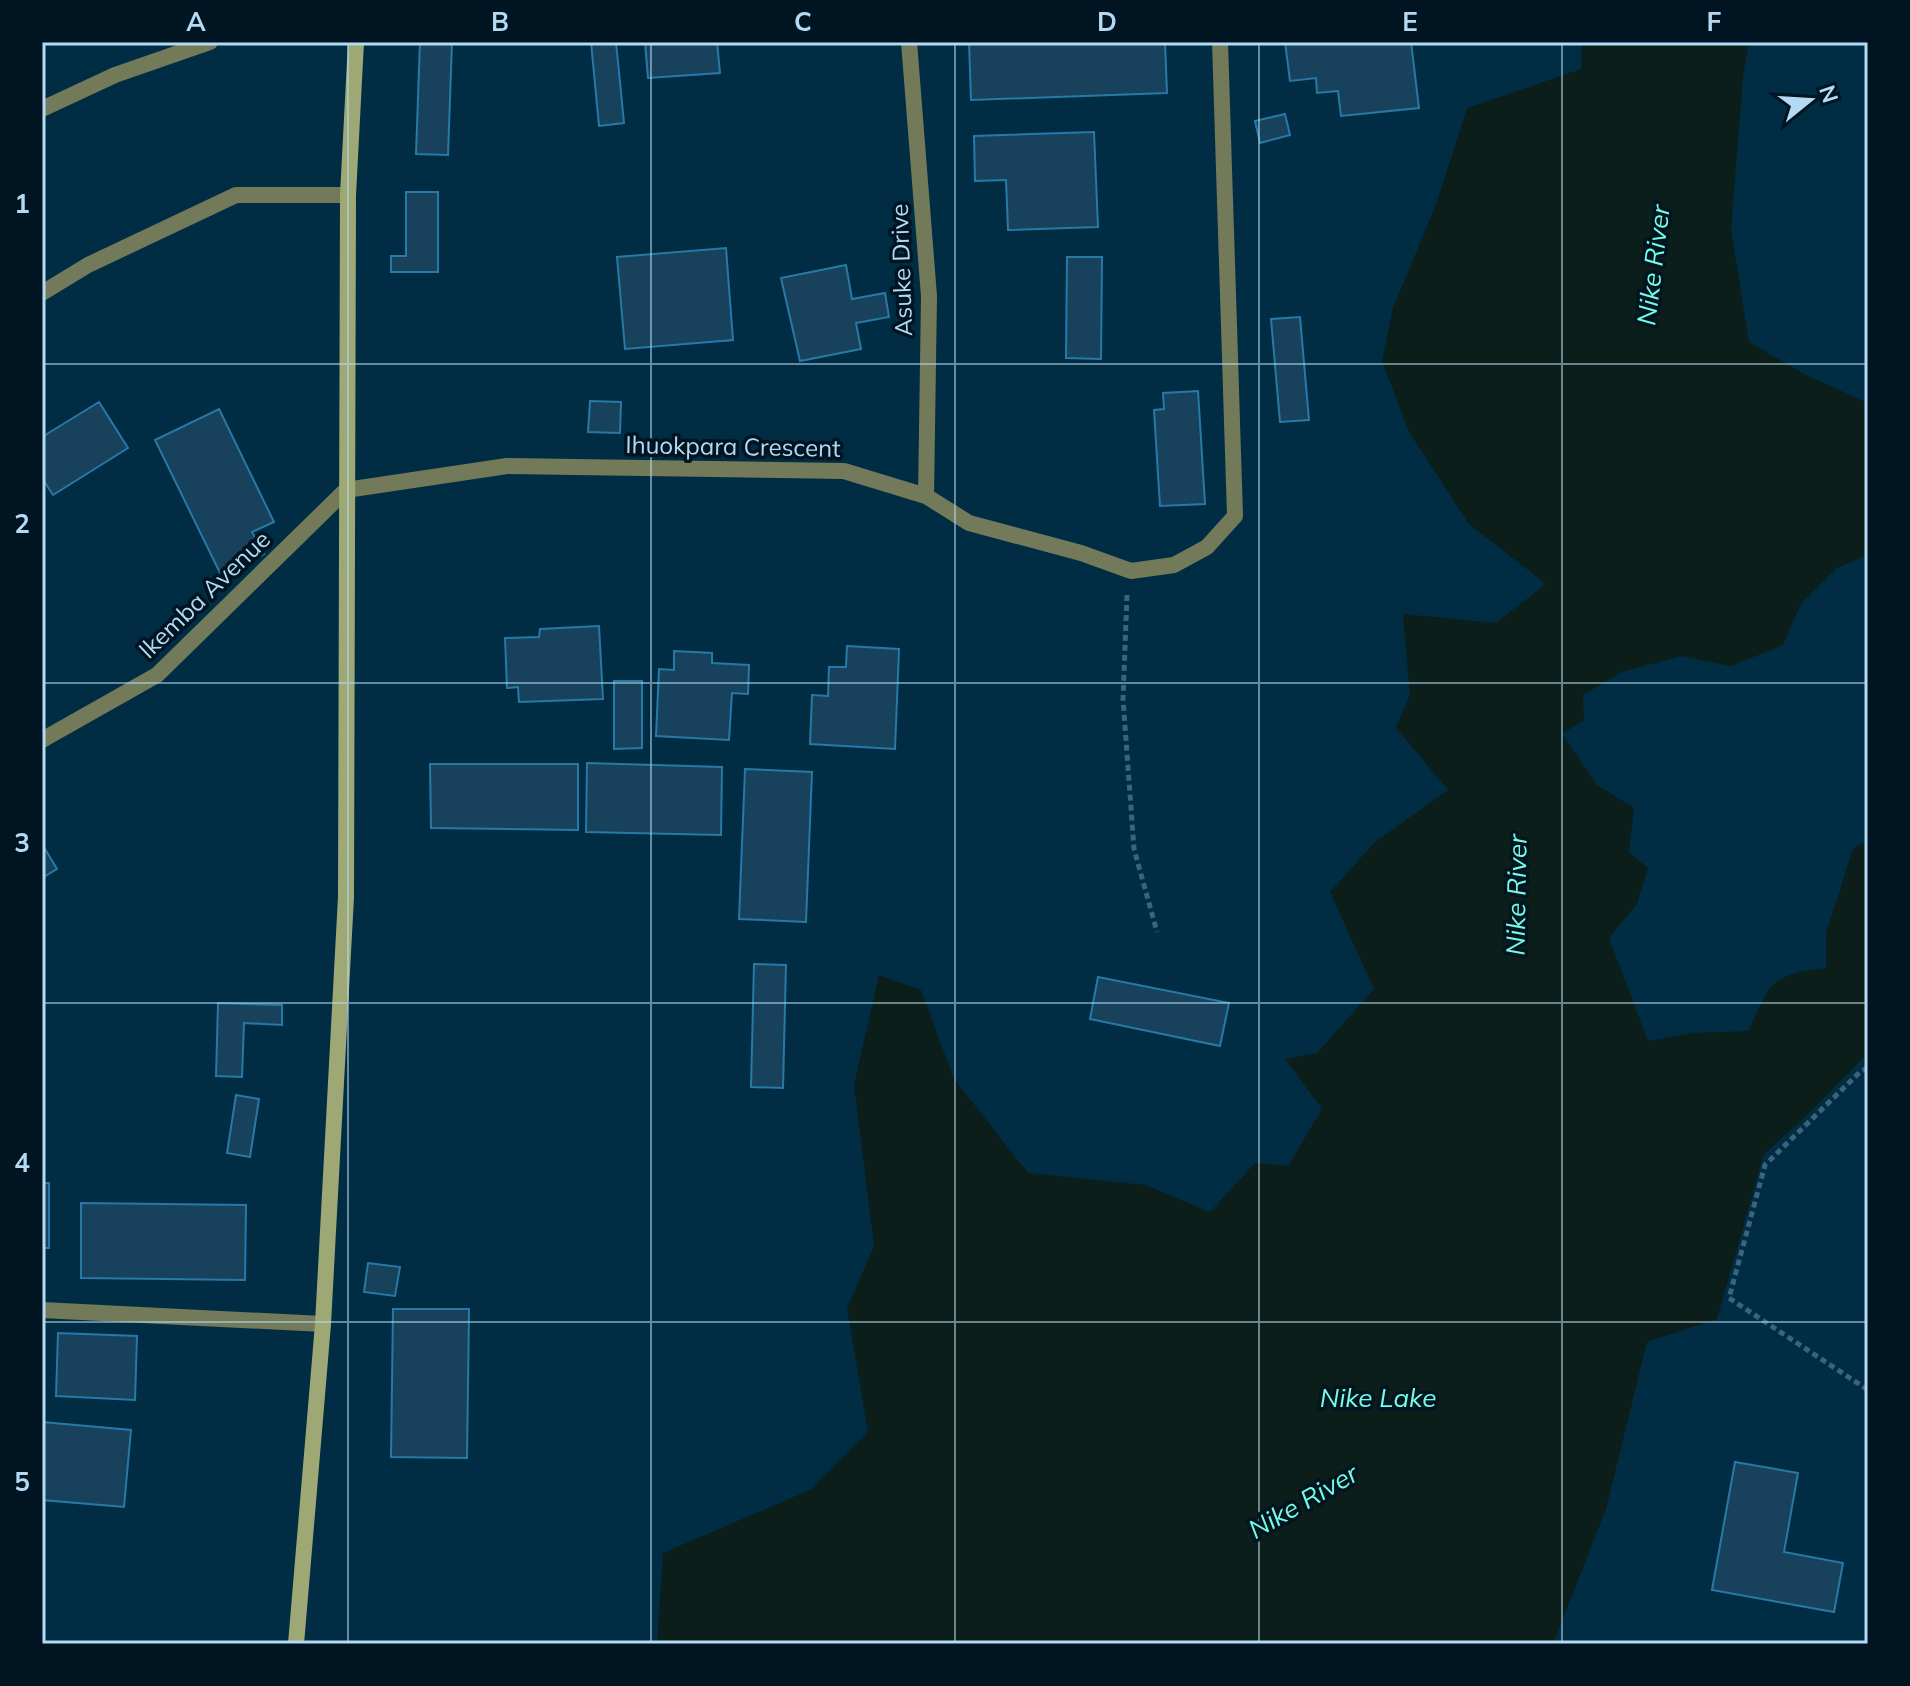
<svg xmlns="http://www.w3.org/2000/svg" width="1910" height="1686" font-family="Mulish,sans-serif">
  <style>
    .water { fill: #0c1e1a }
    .building { fill: #18425b; stroke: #2779a7; stroke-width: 2 }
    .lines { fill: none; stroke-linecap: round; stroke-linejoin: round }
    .path { stroke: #39647b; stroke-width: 5; stroke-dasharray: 6 4; stroke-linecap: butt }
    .street { stroke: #737a5a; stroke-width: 16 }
    .secondary { stroke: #9da875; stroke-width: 16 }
    .grid { fill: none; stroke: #b4daf3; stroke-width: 2; stroke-opacity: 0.55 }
    .labels { text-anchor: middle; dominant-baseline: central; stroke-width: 7; stroke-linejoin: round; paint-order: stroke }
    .street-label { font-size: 24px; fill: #b4daf3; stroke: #001422 }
    .water-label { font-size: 26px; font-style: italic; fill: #76fde1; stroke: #001422 }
    .neatline { fill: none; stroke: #b4daf3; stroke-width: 3 }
    .grid-label { font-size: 26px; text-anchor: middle; font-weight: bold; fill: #b4daf3 }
  </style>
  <rect width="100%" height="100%" fill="#002d44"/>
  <path class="water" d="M1582,42H1749L1743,77L1731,229L1749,342L1806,375L1868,403V555L1837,568L1801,604L1783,645L1731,666L1681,656L1622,672L1583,695L1584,720L1562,734L1597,785L1634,808L1629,852L1648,868L1637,904L1609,938L1648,1041L1693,1033L1748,1031C1771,983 1769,974 1826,968V933L1853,849L1868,840V1053L1802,1120L1764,1154L1717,1319L1647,1342L1606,1509L1553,1644H657L663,1553L810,1490L868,1432L847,1308L874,1246L854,1085L879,975L921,990L954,1079L1028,1173L1146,1185L1210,1212L1255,1163L1288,1166L1322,1109L1285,1059L1317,1053L1374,989L1330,892L1375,842L1448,790L1396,728L1410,695L1403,614L1496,623L1546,584L1469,524L1409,432L1382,361L1393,308L1437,202L1467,108L1581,69Z"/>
  <path class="building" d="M420,42H452L448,155L416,154Z
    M591,42H616L624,123L599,126Z
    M645,42H717L720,73L648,78Z
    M969,42H1165L1167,93L971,100Z
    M1285,42H1411L1419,108L1341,116L1338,91L1317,93L1316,78L1290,81Z
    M1285,114L1290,135L1260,143L1255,121Z
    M1094,132L1098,227L1008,230L1006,180L975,181L974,136Z
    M406,192H438V272H391V256H406Z
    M726,248L733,340L625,349L617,257Z
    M1067,257H1102L1101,359L1066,358Z
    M846,265L852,299L885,293L889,317L856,323L861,349L800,361L781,278Z
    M1300,317L1309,420L1280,422L1271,319Z
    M1198,391L1205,504L1160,506L1154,410L1164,409L1163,393Z
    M590,401L621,402L620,433L588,432Z
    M99,402L128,448L53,495L42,478V437Z
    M219,409L274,522L252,532L264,554L221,575L155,440Z
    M599,626L603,699L519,702L518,687L507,688L505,638L539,637L540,629Z
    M847,646L899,649L895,749L810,744L812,695L828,696L829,667H846Z
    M674,651L712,653V663L749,665L748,694L732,693L729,740L656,736L659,669L674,670Z
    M614,681H642V748L614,749Z
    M587,763L722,767L721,835L586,832Z
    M430,764H578V830L431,828Z
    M745,769L812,772L806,922L739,919Z
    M42,844L57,869L42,878Z
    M754,964L786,965L783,1088L751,1087Z
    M1098,977L1229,1003L1220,1046L1090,1019Z
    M218,1003L282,1005V1025L244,1023L242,1077L216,1076Z
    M236,1095L259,1099L250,1157L227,1153Z
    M42,1183H49V1248H42Z
    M81,1203L246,1205L245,1280L81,1278Z
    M368,1263L400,1267L395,1296L364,1292Z
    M393,1309H469L467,1458L391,1457Z
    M58,1333L137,1336L135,1400L56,1396Z
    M42,1422L131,1430L124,1507L42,1500Z
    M1735,1462L1798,1473L1784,1552L1843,1563L1834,1612L1712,1590Z"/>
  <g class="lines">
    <path class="path" d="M1127,595L1123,699L1134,849L1157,932
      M1868,1068L1861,1071L1765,1165L1729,1298L1868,1390"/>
    <path class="street" d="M909,42L929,296L926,496
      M42,109L115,75L210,42
      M42,293L88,265L236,195H348
      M42,740L157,675L346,490L507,466L844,471L926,496L969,523L1081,553L1131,571L1174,565L1207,547L1235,516L1220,42
      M42,1310L323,1324"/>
    <path class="secondary" d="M296,1644L323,1324L346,897L348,195L356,42"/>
  </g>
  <path class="grid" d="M348,42V1644M651,42V1644M955,42V1644M1259,42V1644M1562,42V1644M42,364H1868M42,683H1868M42,1003H1868M42,1322H1868"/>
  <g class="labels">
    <g class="street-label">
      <text transform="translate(901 270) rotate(-92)">Asuke Drive</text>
      <text transform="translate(733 446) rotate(1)">Ihuokpara Crescent</text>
      <text transform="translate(204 594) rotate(-44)">Ikemba Avenue</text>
    </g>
    <g class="water-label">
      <text transform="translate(1653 265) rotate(-83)">Nike River</text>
      <text transform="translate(1516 895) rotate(-89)">Nike River</text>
      <text x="1378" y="1397">Nike Lake</text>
      <text transform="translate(1303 1501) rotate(-30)">Nike River</text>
    </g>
  </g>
  <rect width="1910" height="1686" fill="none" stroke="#001422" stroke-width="88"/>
  <g transform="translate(1810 100) rotate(72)" stroke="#001422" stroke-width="6" paint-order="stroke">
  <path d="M0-6L14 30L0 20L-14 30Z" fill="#b4daf3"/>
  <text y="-12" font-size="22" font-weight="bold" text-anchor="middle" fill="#b4daf3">N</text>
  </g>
  <rect x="44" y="44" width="1822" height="1598" class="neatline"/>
  <g class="grid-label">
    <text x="196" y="31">A</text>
    <text x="500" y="31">B</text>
    <text x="803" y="31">C</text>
    <text x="1107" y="31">D</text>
    <text x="1410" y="31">E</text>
    <text x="1714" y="31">F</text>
    <text x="22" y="213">1</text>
    <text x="22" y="533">2</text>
    <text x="22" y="852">3</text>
    <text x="22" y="1172">4</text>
    <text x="22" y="1491">5</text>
  </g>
</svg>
